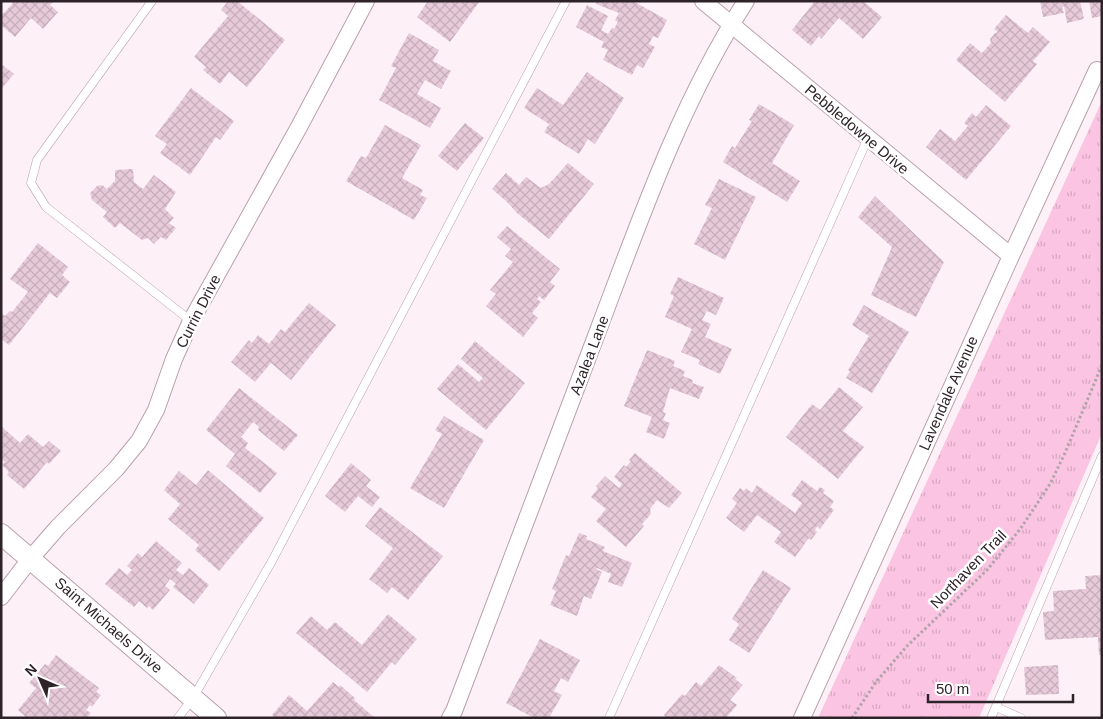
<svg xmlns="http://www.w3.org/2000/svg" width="1103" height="719" font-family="Arial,sans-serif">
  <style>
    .grass { fill: url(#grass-tufts) }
    .building { fill: url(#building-cross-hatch) }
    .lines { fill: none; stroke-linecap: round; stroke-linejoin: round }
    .service-casing { stroke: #ba9fad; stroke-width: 9 }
    .minor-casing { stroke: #ba9fad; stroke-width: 18 }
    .tertiary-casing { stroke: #ba9fad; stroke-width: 22 }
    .path { stroke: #b1a5ab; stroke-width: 3; stroke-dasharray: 2.5 2.5; stroke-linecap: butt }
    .service { stroke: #fff; stroke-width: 8 }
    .minor { stroke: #fff; stroke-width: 16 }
    .tertiary { stroke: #fff; stroke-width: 20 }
    .labels { text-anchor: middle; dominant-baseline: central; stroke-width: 5; stroke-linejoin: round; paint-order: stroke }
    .street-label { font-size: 15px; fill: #2e2329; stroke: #fff }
  </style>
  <defs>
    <pattern id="grass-tufts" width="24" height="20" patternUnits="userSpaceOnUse" patternTransform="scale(1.25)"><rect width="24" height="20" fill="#fbc4e2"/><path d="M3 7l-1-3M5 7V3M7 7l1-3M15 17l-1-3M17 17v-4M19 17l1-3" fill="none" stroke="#d7a8c2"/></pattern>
    <pattern id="building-cross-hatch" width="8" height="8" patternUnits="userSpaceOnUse" patternTransform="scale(1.25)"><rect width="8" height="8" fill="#e7cad9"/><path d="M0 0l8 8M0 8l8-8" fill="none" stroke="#c6adba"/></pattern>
  </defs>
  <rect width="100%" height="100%" fill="#fdf1f7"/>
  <path class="grass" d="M1102,101V433L979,718H818Z"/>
  <path class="building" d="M10,1H54L50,5L58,12L43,29L31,18L15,37L1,25V16L13,3Z
    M228,1H237L285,40L247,87L229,72L220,84L203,70L206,67L194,57L228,16L221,10Z
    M428,1H480L450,42L417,17Z
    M597,1H633L667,20L658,38L653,36L649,44L655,47L643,68L637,65L632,75L603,60L608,50L601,47L604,42L576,27L587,5L608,16L601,30L608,34L612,28L614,29L618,22L615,20L619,13L596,4Z
    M815,1H863L882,17L863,39L839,18L821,39L819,36L811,46L792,30Z
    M1040,1H1080L1084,19L1067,23L1064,6L1062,7L1064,13L1043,17Z
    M1089,1H1102V16L1092,18Z
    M1006,15L1028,33L1033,27L1050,42L1033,61L1037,64L1005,102L956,60L970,43L982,53L991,43L990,39L995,33L998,32L994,29Z
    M409,33L439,50L433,61L451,71L441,89L425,80L417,94L441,108L430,128L379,100L396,68L391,66Z
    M1,64L14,74L1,89Z
    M587,72L624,98L595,144L588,139L579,154L544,132L549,124L524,108L537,88L563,105Z
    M191,88L234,121L220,140L216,137L190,175L160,153L167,144L155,136Z
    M759,104L794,125L772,163L800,181L787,202L723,162L732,146L735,148L752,121L749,120Z
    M986,105L1011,126L966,180L926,147L940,129L955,141L968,126L964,123L972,113L976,117Z
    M465,123L484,138L457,171L438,156Z
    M385,125L421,145L402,178L423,190L420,195L427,198L414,220L346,181L361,156L366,158Z
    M568,163L594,184L549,239L517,213L507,202L492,189L506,173L519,185L526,177L541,188L549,184Z
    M133,169L134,182L143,189L154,175L176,192L165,209L174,218L169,223L176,228L166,240L161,237L154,244L148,238L142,240L120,223L115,228L103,217L107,212L92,200L90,193L97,186L102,185L107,189L115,181V170Z
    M719,179L756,197L725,260L694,244L712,208L705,205Z
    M875,196L944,262L916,317L871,295L892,247L858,217Z
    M507,226L560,269L550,282L555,286L544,300L539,296L537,299L541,302L532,313L538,318L523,337L486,306L496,294L490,290L513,262L505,256L511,249L497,237Z
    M38,243L68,267L62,275L70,282L57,298L50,293L9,345L1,339V313L5,316L10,311L12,312L28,292L10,279Z
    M678,277L724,298L716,315L707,311L702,320L711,324L705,337L732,349L720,374L698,364L700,360L681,352L692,329L665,317L674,296L670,294Z
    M309,303L336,325L291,380L271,363L255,382L231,362L249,340L252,343L258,335L269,344L281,329L285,332Z
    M864,305L909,332L872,393L846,378L850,371L848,370L869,336L852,325Z
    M475,341L525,383L486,430L437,389L458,364L479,382L483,378L461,359Z
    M647,350L675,361L673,366L685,371L683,376L693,380L692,383L704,387L699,399L670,388L663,412L666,413L663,420L670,423L664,439L646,432L652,417L624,406Z
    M839,387L863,407L843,431L864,447L838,479L786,437L812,404L820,410Z
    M239,388L298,435L284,451L258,430L259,427L253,422L241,437L248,443L245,448L277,473L260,493L226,466L235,454L206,430Z
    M444,416L484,440L444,508L410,488L442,434L435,430Z
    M1,426L20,443L28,434L43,447L49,441L61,451L49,464L47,462L24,489L7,475L9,472L2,465L5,462L1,459Z
    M635,453L682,493L669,508L657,500L650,509L651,514L642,524L644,526L626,547L596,521L606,509L591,497L598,488L596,486L605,476L619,488L622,484L614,477L624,465L626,467L631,461L629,460Z
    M351,463L371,480L366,486L380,497L372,507L358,496L345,512L325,496Z
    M208,470L264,518L219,571L195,550L199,545L168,519L180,504L164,490L179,471L196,485Z
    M802,480L817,491L820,487L825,490L823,493L834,501L830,507L834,510L820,529L817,526L815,530L817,532L811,540L809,538L795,557L774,542L781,532L757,515L744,532L726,518L737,503L732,499L740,488L744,491L746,488L752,493L757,485L795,513L802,503L791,495Z
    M380,507L443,556L408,600L392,587L387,593L369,579L393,548L365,526Z
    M579,533L587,536L586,539L605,547L603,551L632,563L622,587L608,582L611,574L597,568L596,569L602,572L591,599L584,596L577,616L550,605L556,591L552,589L566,555L569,556Z
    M156,541L182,563L176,570L183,575L189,568L209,585L194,604L173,587L176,584L170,579L165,586L170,590L153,610L149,606L147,608L139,601L134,607L105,584L119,568L127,575L132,570L127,566L138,553L142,557Z
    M763,570L791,588L749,653L729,640L739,624L732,619Z
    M1102,575V655H1099L1098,637L1045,640L1043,612L1054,611L1053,591L1086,589L1085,576Z
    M388,614L417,639L395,665L392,662L367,692L296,633L311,616L327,630L335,622L362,645Z
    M540,639L580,660L568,682L561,678L554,691L562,695L549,718H534L506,703Z
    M56,655L99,688L96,692L101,695L92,707L90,705L86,710L91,713L87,718H27L18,710L36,688L29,683L45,664L48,666Z
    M719,665L737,678L735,679L743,685L730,700L737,705L726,718H667L664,715L682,694L685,696L696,682L701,686Z
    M1058,665L1059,694L1026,695L1024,667Z
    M333,682L339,687L340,685L355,698L354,700L375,718H275L272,715L289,695L307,711Z"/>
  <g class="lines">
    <defs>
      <path id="service" d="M152,1L37,160L31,183L46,207L191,321
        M996,707L1021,718
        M178,718L193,698L272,561L566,1
        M609,718L868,138
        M991,718L1102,456"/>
      <path id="minor" d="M703,1L1011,256
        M1,597L31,558L58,527L116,469L139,441L156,410L174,359L191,321L299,127L366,1
        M450,718L454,711C502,583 551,456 599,328C641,217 681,102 746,1
        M802,718L1011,256L1097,70"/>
      <path id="tertiary" d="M1,534L216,718"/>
    </defs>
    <use href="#service" class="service-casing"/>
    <use href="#minor" class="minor-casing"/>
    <use href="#tertiary" class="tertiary-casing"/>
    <path class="path" d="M852,718L876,682L907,646L987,570L1021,528L1050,484L1065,453L1102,365"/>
    <use href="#service" class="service"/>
    <use href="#minor" class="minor"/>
    <use href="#tertiary" class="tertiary"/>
  </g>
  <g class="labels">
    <g class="street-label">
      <text transform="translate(857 129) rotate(40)">Pebbledowne Drive</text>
      <text transform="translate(198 311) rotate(-63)">Currin Drive</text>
      <text transform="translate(589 355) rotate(-69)">Azalea Lane</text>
      <text transform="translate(948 393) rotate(-66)">Lavendale Avenue</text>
      <text transform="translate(968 569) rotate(-46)">Northaven Trail</text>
      <text transform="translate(109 625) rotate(41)">Saint Michaels Drive</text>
    </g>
  </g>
  <rect width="1103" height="719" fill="none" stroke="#2e2329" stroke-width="5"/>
  <g transform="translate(40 679) rotate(315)" stroke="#ffffff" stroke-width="4" paint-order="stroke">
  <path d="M0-4L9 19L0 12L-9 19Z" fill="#2e2329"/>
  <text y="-8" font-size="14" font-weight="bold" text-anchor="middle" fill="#2e2329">N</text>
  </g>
  <path d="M928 694v8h145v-8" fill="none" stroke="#2e2329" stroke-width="2.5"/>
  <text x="936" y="694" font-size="15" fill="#2e2329" stroke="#ffffff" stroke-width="4" paint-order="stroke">50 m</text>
</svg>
